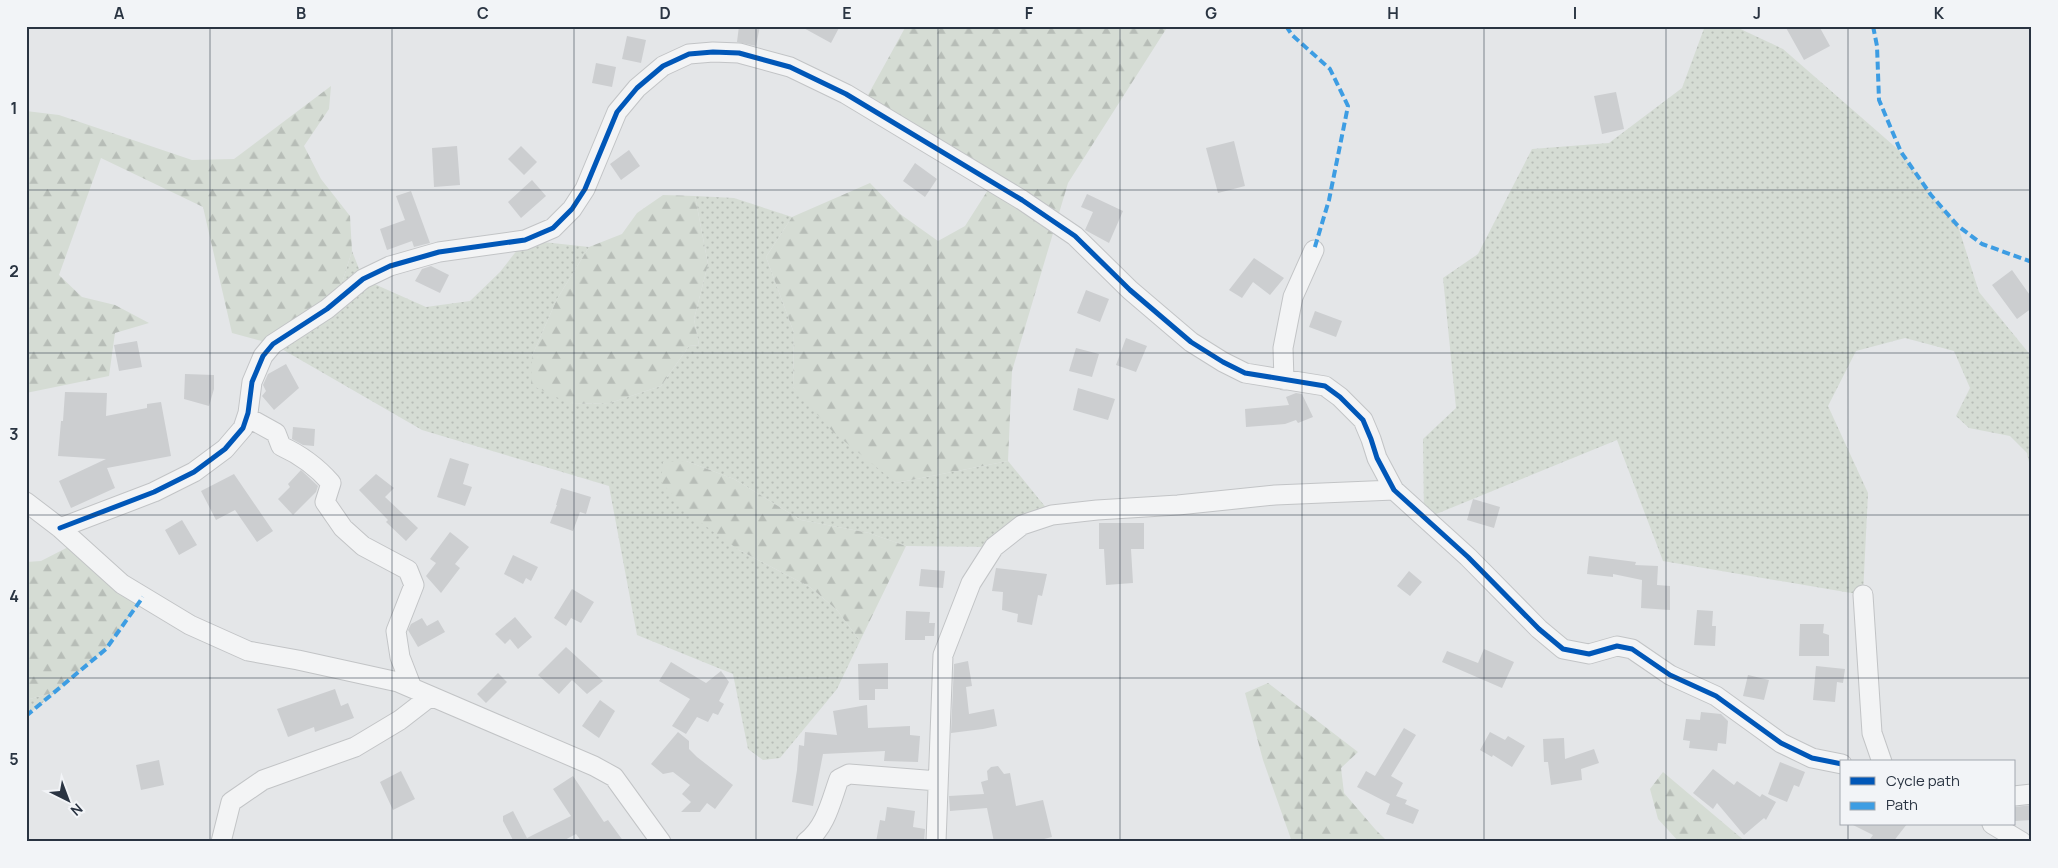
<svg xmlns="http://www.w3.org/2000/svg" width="2058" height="868" font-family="Manrope,sans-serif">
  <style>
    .green { fill: url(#green-dots) }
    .forest { fill: url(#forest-firs) }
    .building { fill: #ccced0 }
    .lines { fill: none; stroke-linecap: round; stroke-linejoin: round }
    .street-casing { stroke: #c2c4c6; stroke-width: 21 }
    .street { stroke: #f3f4f5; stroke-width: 19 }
    .quiet { stroke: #3d9de3; stroke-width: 4; stroke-dasharray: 8 4; stroke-linecap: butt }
    .cycleway-casing { stroke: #f2f4f7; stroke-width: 8 }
    .cycleway { stroke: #0057b8; stroke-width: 5 }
    .grid { fill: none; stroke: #2a3442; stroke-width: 1; stroke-opacity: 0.55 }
    .neatline { fill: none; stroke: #2a3442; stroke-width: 2 }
    .grid-label { font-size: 16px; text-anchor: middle; font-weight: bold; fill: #2a3442 }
  </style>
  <defs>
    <pattern id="green-dots" width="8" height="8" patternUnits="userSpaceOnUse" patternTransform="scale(1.25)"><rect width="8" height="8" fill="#d5dcd4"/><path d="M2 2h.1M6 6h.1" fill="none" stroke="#b7bdb7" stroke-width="1.8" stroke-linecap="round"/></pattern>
    <pattern id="forest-firs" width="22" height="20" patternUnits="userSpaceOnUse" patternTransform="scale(1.25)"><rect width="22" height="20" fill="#d5dcd4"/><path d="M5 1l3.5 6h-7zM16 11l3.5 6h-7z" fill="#b7bdb7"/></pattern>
  </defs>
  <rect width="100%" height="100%" fill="#e4e6e8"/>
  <path class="green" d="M1705,26H1734L1783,49L1901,152L1931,195L1958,226L1979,292L2032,357V477L2027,453L2010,436L1969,428L1956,416L1970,388L1954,351L1905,338L1856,351L1828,406L1868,493L1863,595L1663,561L1617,440L1424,519L1423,439L1456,408L1443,278L1478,254L1532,149L1609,143L1682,88Z
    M695,196L734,198L792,217L766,257L794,333L793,387L896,483L1008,461L1052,515L994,547L906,546L869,533L801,520L734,479L686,461L739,550L810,587L837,610L860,641L837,689L780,758L763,760L748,749L733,674L637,635L609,486L422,430L273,344L336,302L352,251L363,279L426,307L470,301L500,272L525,240L589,247L557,299L532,356L571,404L610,403L661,386L689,346L699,345L694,319L708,264Z
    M56,692L26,716V700Z"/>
  <path class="forest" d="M906,26H1168L1068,183L1012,371L1008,461L896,483L833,432L793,387L794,333L766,257L792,217L870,183L900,214L938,241L965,226L993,182L863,104Z
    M331,86L329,109L304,146L321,179L350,216L352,251L336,302L273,344L232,333L203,207L101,158L59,275L82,297L115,305L149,323L115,333L109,376L26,393V111L59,115L192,160L234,159Z
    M663,195L695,196L708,264L694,319L699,345L689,346L661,386L610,403L571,404L531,385L532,356L557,299L589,247L622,234L637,213Z
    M686,461L734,479L801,520L869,533L906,546L860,641L837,610L810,587L739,550L693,517L661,482L663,462Z
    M76,543L143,597L106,649L56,692L26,700V562L41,561Z
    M1268,683L1358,752L1341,768L1344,793L1375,829L1388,842H1292L1263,760L1245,693Z
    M1663,772L1746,842H1679L1658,819L1650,789Z"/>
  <path class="building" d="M739,26H760L756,46L737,42Z
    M800,26H840L831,43Z
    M1785,26H1819L1830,46L1804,60Z
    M627,36L646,40L641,63L622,59Z
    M596,63L616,67L612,87L592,83Z
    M1616,92L1624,129L1602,134L1594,96Z
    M1234,141L1245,186L1218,193L1206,148Z
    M457,146L460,185L434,187L432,148Z
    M521,146L537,162L524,175L508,159Z
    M629,150L640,166L621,180L610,164Z
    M915,163L937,179L925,197L903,181Z
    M532,180L546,196L521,218L508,202Z
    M411,191L430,243L414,247L412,241L387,250L380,229L405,220L396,196Z
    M1087,194L1123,211L1109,243L1085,230L1093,212L1081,207Z
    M1254,258L1284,278L1270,295L1253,282L1242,298L1229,290Z
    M431,266L449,275L440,293L415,281L422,269Z
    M2012,270L2032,298V308L2017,319L1992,285Z
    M1086,290L1109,299L1100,322L1077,313Z
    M1315,311L1342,321L1336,337L1309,327Z
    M1126,338L1147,346L1136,372L1116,365Z
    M137,341L142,367L119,371L114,345Z
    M1076,348L1099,354L1092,377L1069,371Z
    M286,364L299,388L274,410L262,396L266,391L263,385L268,374Z
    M185,374L214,375V389L209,406L184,399Z
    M1078,388L1115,399L1108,420L1073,410Z
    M65,392L107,393L106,416L147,408V404L161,402L171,456L107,468L115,488L71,508L59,481L106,459L58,456L61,421H63Z
    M1296,393L1302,394L1313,417L1298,423L1296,420L1285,424L1246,427L1245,409L1289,405L1286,397Z
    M293,427L315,429L314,446L303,445L292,439Z
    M450,458L469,464L463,484L472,487L465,506L437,497Z
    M301,470L318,486L316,492L293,515L278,499L290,487L288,484Z
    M234,474L273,531L257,542L235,510L216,520L201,491Z
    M376,474L394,488L385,497L418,528L406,541L386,522L388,520L359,490Z
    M561,488L591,497L586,514L580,512L573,531L550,523L557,505H556Z
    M1473,499L1500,507L1494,528L1467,520Z
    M182,520L197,545L179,555L165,530Z
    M1099,523H1144V549H1131L1133,583L1106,585L1104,549H1099Z
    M450,532L469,547L455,564L460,568L441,593L426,576L436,563L430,559Z
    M513,555L538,567L531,581L526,578L523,584L504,574Z
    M1589,556L1636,562L1635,565L1658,566L1657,585L1670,586V610L1641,608L1642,580L1613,574V577L1587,574Z
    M996,568L1047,574L1042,596L1038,595L1032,625L1017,622L1018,614L1002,610L1003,592L992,591Z
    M921,569L945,571L943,588L919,586Z
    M1409,571L1422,582L1410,596L1397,586Z
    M572,589L594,602L581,623L571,618L566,626L554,618Z
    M1697,610L1713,611L1712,626H1716L1715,646L1694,645Z
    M906,611L930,612L929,623H935L934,636H925V640H905Z
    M515,617L532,637L518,649L510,639L505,644L495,634Z
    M422,618L427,626L438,620L445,632L418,647L408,630L411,624Z
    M1800,624H1824L1823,633L1829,635V656H1799Z
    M566,647L603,681L587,694L572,680L559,694L538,675Z
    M1484,649L1514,662L1502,688L1442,662L1447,651L1478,663Z
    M968,661L972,686L966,687L969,714L994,709L997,726L983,729L951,733L954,664Z
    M671,662L706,683L721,671L729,682L719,701L724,704L718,715L713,713L708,722L697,717L686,734L672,726L690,699L659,681Z
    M888,663V689H875V700H859L858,664Z
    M1816,666L1845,669L1843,683L1837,682L1835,702L1813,700Z
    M498,673L507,682L486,703L477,694Z
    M1748,675L1769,680L1764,700L1743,696Z
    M335,689L341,706L348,703L354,718L315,732L314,727L288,737L277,709Z
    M600,700L615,711L599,738L582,726Z
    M867,705L868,728L910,726V735L920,736L918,762L884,761L885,751L823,754L813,806L792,802L797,770L799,745L804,746L805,732L837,735L833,711Z
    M1701,712L1721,714L1728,721L1726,744L1718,743L1717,751L1689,748L1690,741L1683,740L1686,719L1700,720Z
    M1404,728L1416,735L1391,776L1403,783L1396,796L1407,800L1405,804L1419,810L1413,824L1386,814L1390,804L1357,787L1366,771L1375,776Z
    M678,732L689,741V749L697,757L733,785L715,809L707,803L700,812H681L691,802L682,794L690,785L673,772L663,774L651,764Z
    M1490,732L1505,740L1508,736L1525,746L1512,767L1493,755L1492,757L1480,750Z
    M1564,738L1565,759L1594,749L1599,763L1581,769L1582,780L1551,785L1548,762H1544L1543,739Z
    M159,760L164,785L141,790L136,765Z
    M1780,762L1805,772L1799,787L1794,785L1787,802L1768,794Z
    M998,766L1004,774L1010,773L1016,806L1043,800L1052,837L1032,842H994L987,808L950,811L949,796L984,794L981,782L988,780L987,771L991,767Z
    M1713,769L1734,785L1737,781L1760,797L1762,794L1776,802L1766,820L1764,818L1744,835L1717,803L1713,809L1693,793Z
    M401,771L415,799L393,810L380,782Z
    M573,776L604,822L608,820L624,842H582L576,834L561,842H514L503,821V816L513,811L527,838L571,816L553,789Z
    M2032,805V820L2015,821V807Z
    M887,807L915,811L913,827L925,829L924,842H876L880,820L885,821Z
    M1851,824H1907L1893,842H1868L1873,835Z"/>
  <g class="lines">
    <defs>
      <path id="street" d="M1284,380L1283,348L1293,297L1314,250
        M247,417L276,433L281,446C301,455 317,467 331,483L325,502L343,528L363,546L408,570L414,585L396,631L400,657L412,688
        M26,502L60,528L122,584L190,625L248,651L298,660L398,682L594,766L614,777L661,842
        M60,528L154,492L194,472L225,449L243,428L248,413L252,382L263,356L273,344L327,309L363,279L390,266L439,252L525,240L553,228L572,209L585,189L617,112L637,88L663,66L689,54L713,52L739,53L790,67L846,94L1022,200L1075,236L1130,290L1191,342L1223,362L1245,373L1325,386L1340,397L1363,420L1371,439L1377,458L1394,490L1468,557L1539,629L1563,649L1589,654L1617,646L1632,649L1670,675L1716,696L1781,743L1812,758L1842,764
        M1863,595L1872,733L1882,762
        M2014,796L2032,794
        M1992,824L2022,842
        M221,842L231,802L263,780L355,747L400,720L431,696
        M806,842C826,827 831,801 839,779L849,774L938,781
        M936,842L943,655L971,583L994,547L1022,525L1052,515L1097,510L1178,505L1275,495L1394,490"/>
    </defs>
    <use href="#street" class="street-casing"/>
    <use href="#street" class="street"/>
    <path class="quiet" d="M1286,26L1292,35L1330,69L1348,106L1329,200L1314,250
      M1873,26L1877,46L1879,100L1901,152L1931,195L1958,226L1982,244L2032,262
      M26,716L106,649L143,597"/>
    <defs>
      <path id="cycleway" d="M60,528L154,492L194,472L225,449L243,428L248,413L252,382L263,356L273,344L327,309L363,279L390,266L439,252L525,240L553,228L572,209L585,189L617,112L637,88L663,66L689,54L713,52L739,53L790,67L846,94L1022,200L1075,236L1130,290L1191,342L1223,362L1245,373L1325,386L1340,397L1363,420L1371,439L1377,458L1394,490L1468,557L1539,629L1563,649L1589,654L1617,646L1632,649L1670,675L1716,696L1781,743L1812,758L1842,764"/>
    </defs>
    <use href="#cycleway" class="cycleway-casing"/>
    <use href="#cycleway" class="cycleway"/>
  </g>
  <path class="grid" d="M210,26V842M392,26V842M574,26V842M756,26V842M938,26V842M1120,26V842M1302,26V842M1484,26V842M1666,26V842M1848,26V762M26,190H2032M26,353H2032M26,515H2032M26,678H2032M1848,824V842"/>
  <rect width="2058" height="868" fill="none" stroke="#f2f4f7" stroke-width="55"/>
  <rect x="1840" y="760" width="175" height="65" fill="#f2f4f7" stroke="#a2a7af"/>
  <rect x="1850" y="777" width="25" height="8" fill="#0057b8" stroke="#a2a7af"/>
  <text x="1886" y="786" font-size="15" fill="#2a3442">Cycle path</text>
  <rect x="1850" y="802" width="25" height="8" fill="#3d9de3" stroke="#a2a7af"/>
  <text x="1886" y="810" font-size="15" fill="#2a3442">Path</text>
  <g transform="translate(68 800) rotate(138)" stroke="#f2f4f7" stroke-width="4" paint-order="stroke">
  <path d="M0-4L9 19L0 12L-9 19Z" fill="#2a3442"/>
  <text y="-8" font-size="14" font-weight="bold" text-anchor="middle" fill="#2a3442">N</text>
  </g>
  <rect x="28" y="28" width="2002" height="812" class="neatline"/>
  <g class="grid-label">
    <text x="119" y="19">A</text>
    <text x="301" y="19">B</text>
    <text x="483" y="19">C</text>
    <text x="665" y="19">D</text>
    <text x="847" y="19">E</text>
    <text x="1029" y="19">F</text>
    <text x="1211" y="19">G</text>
    <text x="1393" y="19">H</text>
    <text x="1575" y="19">I</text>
    <text x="1757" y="19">J</text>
    <text x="1939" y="19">K</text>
    <text x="14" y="114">1</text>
    <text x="14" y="277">2</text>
    <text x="14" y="440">3</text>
    <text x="14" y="602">4</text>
    <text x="14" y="765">5</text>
  </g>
</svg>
